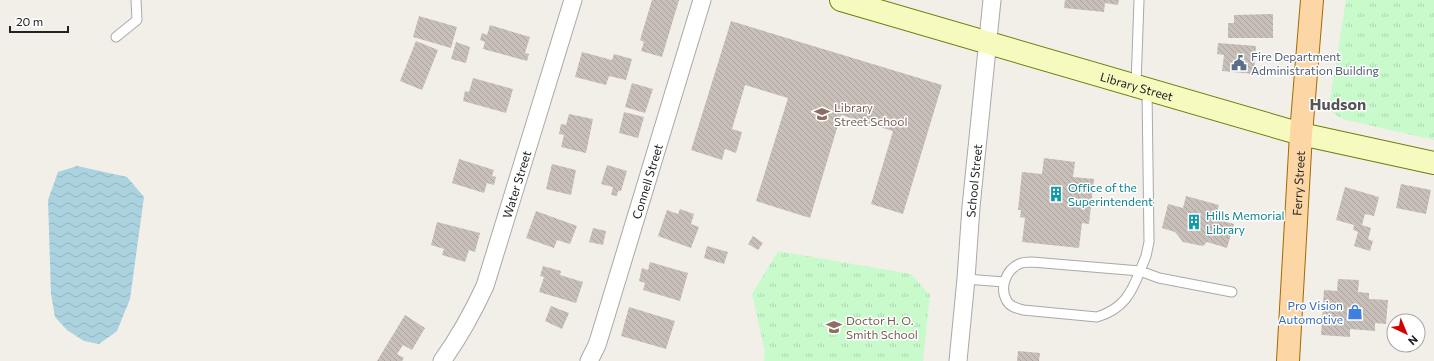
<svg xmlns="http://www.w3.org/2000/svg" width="1434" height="361" font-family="Commissioner,sans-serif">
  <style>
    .park { fill: url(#park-tufts) }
    .water { fill: url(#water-waves) }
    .building { fill: url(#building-back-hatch) }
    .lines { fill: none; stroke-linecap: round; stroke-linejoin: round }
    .lane-casing { stroke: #a9a9a9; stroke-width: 11 }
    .street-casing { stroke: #a9a9a9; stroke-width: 19 }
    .secondary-casing { stroke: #707d05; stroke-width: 24 }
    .primary-casing { stroke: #a06b00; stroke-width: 24 }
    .lane { stroke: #fff; stroke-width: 9 }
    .street { stroke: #fff; stroke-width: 17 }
    .secondary { stroke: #f7fabf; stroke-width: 22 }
    .primary { stroke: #fcd6a4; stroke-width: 22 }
    .labels { text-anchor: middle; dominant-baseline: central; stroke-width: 3; stroke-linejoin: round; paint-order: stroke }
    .service-label { font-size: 12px; fill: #4e5e75; stroke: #fff; text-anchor: start }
    .street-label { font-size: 12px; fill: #222; stroke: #fff }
    .education-label { font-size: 12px; fill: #785e54; stroke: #fff; text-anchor: start }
    .culture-label { font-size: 12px; fill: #0d838f; stroke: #fff; text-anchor: start }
    .shop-label { font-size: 12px; fill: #366cbe; stroke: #fff; text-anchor: end }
    .district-label { font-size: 16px; font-weight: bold; fill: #555; stroke: #fff }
  </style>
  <defs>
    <pattern id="park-tufts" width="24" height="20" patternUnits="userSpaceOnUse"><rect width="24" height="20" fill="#c8facc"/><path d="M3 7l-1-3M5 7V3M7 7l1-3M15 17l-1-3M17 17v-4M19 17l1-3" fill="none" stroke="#acd6af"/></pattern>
    <pattern id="water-waves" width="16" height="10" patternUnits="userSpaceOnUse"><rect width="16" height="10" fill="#aad3df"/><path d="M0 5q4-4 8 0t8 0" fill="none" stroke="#92b5bf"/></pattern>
    <pattern id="building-back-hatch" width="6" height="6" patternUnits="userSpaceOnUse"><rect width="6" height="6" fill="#c7bfb8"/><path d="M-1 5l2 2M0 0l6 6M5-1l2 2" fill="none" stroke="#aba49e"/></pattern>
  </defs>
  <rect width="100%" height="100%" fill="#f2efe9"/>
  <path class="park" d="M1346,0H1434V140L1342,119L1332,112L1330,100Z
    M778,251L911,274L930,295L923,361H764L765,352L752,294Z"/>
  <path class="water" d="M77,166L127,177L144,197L130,299L117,331L99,344L84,341L67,330L55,317L51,294L48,200L58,172Z"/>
  <path class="building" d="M652,0H679L662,57L641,51L644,42L640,40Z
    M1065,0H1119L1118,5L1105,3L1104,12L1064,8Z
    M1273,14V38H1228V23H1234V15Z
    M419,16L457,27L451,48L413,37Z
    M731,21L942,85L903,214L871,204L893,131L841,115L810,218L756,201L788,98L745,85L732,129L742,132L736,153L725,149L722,160L691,150Z
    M490,25L530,37L525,53L529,54L527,61L483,49L485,42L480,40L482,33L487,35Z
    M416,41L438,50L422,90L400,81Z
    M456,42L470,47L466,63L451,59Z
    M1218,43L1256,46L1254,74L1222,71L1224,55L1217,54Z
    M582,52L612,60L614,54L632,59L626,80L609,76L606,85L575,77Z
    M473,78L513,89L506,113L463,101L465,91L469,92Z
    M632,83L653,89L645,113L625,107Z
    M624,112L644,117L638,138L619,133Z
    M569,114L593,119L586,153L561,147L564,135L559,134L561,124L566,125Z
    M1044,158L1075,162L1073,177L1094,179L1089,224L1082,223L1079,248L1022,242L1025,218L1020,217L1021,210H1018L1022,172L1042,174Z
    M459,159L494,170L492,176L496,177L494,185L487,183L484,193L452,183Z
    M552,164L576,170L571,195L546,189Z
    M607,165L627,171L621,191H618L617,196L611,195L613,187L601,184Z
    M1401,184L1431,190L1426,214L1396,208Z
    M1345,187L1379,197L1374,216L1365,214L1362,225L1371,228L1368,239L1373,241L1370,251L1354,246L1358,232L1353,230L1354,225L1336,220Z
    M1186,196L1219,205L1215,219L1234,224L1227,248L1207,242L1203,246L1183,242L1175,232L1162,228L1168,204L1183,208Z
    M680,209L694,214L691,224L699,227L691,248L658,236L667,210L678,214Z
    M536,211L577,226L570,244L557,240L554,248L526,238Z
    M437,222L480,233L475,252L469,250L465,262L442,255L444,249L431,245Z
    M593,228L606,231L603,245L589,242Z
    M753,236L763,243L758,250L748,244Z
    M707,246L728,252L724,264L704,258Z
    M650,262L688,273L680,301L643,290L645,283L639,281L642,268L648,270Z
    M543,266L561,271L560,275L583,282L576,303L539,292L544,277L540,276Z
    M1338,279L1359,280L1358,292L1369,293V299L1388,300L1386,324L1375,323V331L1350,329V337L1321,335L1324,290L1337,291Z
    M551,306L569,313L562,329L545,321Z
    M629,307L675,321L666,349L621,336Z
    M405,315L425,328L412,350L403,345L397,354L404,358L402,361H377Z
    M1018,351L1040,353L1039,361H1017Z"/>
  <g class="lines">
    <defs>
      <path id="lane" d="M116,37L137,20L136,0
        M1136,85L1139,0
        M1147,90L1149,242L1146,256L1140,271L1159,278L1232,292
        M1032,262L1140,271C1131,294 1123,309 1097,317L1023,310C1017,308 1010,307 1007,301C999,288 1006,270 1019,264C1023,262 1028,262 1032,262Z
        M966,279L1004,282"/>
      <g id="street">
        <path id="s1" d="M442,361C460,336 472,314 485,286L573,0"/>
        <path id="s2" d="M589,361L597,345L602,329L702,0"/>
        <path id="s3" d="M958,361L966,279L971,207L992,0"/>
      </g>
      <g id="secondary">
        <path id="s4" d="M841,0L1301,134L1434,163"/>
      </g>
      <g id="primary">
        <path id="s5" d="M1288,361L1301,134L1312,0"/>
      </g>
    </defs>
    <use href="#lane" class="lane-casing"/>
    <use href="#street" class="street-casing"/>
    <use href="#secondary" class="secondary-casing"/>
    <use href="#primary" class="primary-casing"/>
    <use href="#lane" class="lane"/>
    <use href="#street" class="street"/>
    <use href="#secondary" class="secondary"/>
    <use href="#primary" class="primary"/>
  </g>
  <defs>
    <symbol id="civic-bare" viewBox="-9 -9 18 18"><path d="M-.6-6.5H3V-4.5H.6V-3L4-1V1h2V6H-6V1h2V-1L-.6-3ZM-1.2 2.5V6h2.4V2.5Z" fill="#5c6f8a" stroke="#fff" stroke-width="2.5" paint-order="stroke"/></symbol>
    <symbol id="school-bare" viewBox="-9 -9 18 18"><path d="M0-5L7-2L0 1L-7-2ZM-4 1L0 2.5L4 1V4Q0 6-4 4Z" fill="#8d6e63" stroke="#fff" stroke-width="2.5" paint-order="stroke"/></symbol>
    <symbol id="building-bare" viewBox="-9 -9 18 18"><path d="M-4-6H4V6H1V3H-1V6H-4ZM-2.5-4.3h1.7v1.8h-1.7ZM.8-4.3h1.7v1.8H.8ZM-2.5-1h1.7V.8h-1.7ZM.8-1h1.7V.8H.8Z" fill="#0f9aa8" stroke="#fff" stroke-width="2.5" paint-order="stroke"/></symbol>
    <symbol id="shop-bare" viewBox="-9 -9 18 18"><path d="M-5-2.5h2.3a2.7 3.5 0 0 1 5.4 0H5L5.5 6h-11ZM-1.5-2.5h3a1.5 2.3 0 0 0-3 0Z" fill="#3f7fe0" stroke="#fff" stroke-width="2.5" paint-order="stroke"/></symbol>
  </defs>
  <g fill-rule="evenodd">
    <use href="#civic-bare" x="1228" y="52" width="22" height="22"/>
    <use href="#school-bare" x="811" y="103" width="22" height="22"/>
    <use href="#building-bare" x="1045" y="183" width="22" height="22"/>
    <use href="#building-bare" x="1183" y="211" width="22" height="22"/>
    <use href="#shop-bare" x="1344" y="301" width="22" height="22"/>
    <use href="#school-bare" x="823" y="316" width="22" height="22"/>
  </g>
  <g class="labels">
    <g class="service-label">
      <text x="1251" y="56">Fire Department<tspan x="1251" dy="14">Administration Building</tspan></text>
    </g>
    <g class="street-label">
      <text stroke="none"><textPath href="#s4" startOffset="308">Library Street</textPath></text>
      <text stroke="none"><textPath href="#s3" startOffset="181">School Street</textPath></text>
      <text stroke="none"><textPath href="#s2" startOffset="189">Connell Street</textPath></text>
      <text stroke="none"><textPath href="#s5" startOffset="178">Ferry Street</textPath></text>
      <text stroke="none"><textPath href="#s1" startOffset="193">Water Street</textPath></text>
    </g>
    <g class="education-label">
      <text x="834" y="107">Library<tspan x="834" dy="14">Street School</tspan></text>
      <text x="846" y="320">Doctor H. O.<tspan x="846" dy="14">Smith School</tspan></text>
    </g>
    <g class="culture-label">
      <text x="1068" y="187">Office of the<tspan x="1068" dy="14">Superintendent</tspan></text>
      <text x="1206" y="215">Hills Memorial<tspan x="1206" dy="14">Library</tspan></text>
    </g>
    <g class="shop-label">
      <text x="1343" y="305">Pro Vision<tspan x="1343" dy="14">Automotive</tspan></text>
    </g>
    <g class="district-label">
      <text x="1338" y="103">Hudson</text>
    </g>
  </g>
  <g transform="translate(1406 333) rotate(136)"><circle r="19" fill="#ffffff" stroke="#a7a7a7"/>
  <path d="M0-3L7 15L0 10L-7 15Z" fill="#d40000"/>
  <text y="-6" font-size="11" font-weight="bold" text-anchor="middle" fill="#222222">N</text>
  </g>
  <path d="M10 26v6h58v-6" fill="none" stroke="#222222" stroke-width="2"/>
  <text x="16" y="26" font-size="12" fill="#222222" stroke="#ffffff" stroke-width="3" paint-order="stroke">20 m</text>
</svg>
